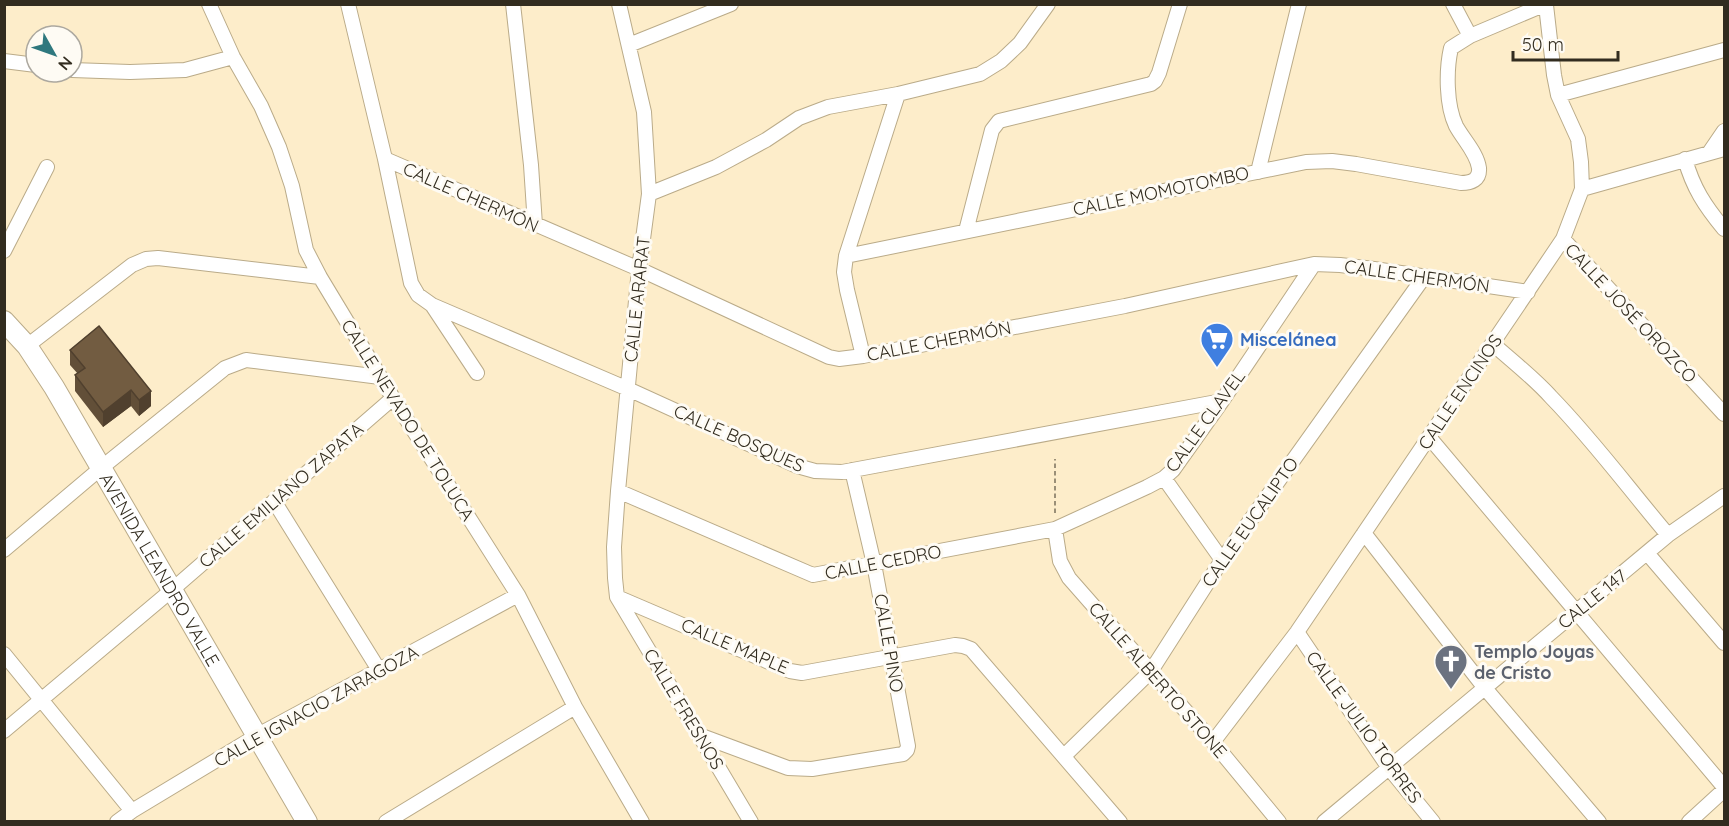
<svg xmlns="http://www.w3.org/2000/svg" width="1729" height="826" font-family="Quicksand,sans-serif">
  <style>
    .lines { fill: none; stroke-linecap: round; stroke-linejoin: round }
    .street-casing { stroke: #baab89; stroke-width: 16 }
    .secondary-casing { stroke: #baab89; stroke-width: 22 }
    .path { stroke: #9a8f77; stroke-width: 2; stroke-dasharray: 4.5 3; stroke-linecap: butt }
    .street { stroke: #fff; stroke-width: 14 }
    .secondary { stroke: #fff; stroke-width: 20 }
    .wall { fill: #624f38 }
    .shaded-wall { fill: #50402e }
    .building { fill: #725c41; stroke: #50402e; stroke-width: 1.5 }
    .labels { text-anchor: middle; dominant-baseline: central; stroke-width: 6; stroke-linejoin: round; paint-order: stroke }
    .street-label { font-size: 18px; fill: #322c1f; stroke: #fefbf4 }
    .shop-label { font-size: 18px; font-weight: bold; fill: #366cbe; stroke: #fefbf4; text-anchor: start }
    .worship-label { font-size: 18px; font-weight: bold; fill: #5b616d; stroke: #fefbf4; text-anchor: start }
  </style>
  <rect width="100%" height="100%" fill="#fdedca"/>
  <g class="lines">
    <defs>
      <path id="street" d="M209,4L233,57L261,106L279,147L292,186L306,250L320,277L393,398L518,595L575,707L642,822
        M348,4L385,159L411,283L418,295L432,305L628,389L797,466L815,471L842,472L1222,401
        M513,4L531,165L535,225
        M619,4L644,112L649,194L639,269L618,491L614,547L615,578L617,597L751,822
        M1470,36L1546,4
        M629,45L731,4
        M4,61L36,65
        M72,70L130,72L185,70L233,57
        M1558,95L1724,50
        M1709,153L1724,131
        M385,159L639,269L829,357L839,359L863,356L1125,306L1314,264L1340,265L1374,269L1528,292
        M1685,159C1693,188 1705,206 1724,229
        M1258,172L1299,4
        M1582,189L1724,149
        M649,194L716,167L766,140L799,118L828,107L898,94L980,74L1001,61L1020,43L1048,4
        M966,231L992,130L999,121L1151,84L1155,81L1159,73L1180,4
        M1563,239L1724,414
        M4,251L47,167
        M846,256L1306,162L1332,161L1356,164L1461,183C1471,183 1480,180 1479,168C1477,153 1463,139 1456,126C1446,105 1446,70 1451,48L1470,36L1453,4
        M432,305L477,373
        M1493,344C1512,361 1534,378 1551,397C1593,440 1629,489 1668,535
        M27,346L132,265L146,259L158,258L320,277
        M863,356L847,290L844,272L846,256L898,94
        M1429,437L1724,787
        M1164,478L1222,560
        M618,491L813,575L1055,529L1147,487L1164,478L1173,470L1222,401L1314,264
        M274,501L379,670
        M1055,529L1060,561L1069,578L1213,742L1279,822
        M1364,533L1484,687L1599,822
        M4,550L101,468L225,368L246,360L380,377
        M1647,553L1724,643
        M617,597L790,671L802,673L955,645L963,646L971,649L1120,822
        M1297,632L1389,768L1433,822
        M4,654L132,811
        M4,731L173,589L393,398
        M699,735L788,768L812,769L903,754L907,750L908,746L874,564L852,470
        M1213,742L1297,632L1563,239L1582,189L1581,162L1578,139L1558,95L1554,75L1546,5
        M1064,756L1151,671L1222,560L1424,277
        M117,822L132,811L258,735L518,595
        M386,822L575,707
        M1324,822L1668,535L1724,496
        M1689,822L1724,790"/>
      <g id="secondary">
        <path id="s1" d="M4,321L27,346L54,387L307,822"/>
      </g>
    </defs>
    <use href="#street" class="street-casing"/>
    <use href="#secondary" class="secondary-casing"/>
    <path class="path" d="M1055,513V459"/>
    <use href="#street" class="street"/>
    <use href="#secondary" class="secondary"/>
  </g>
  <path class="wall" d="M99,326L151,406L139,416L131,406L103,427L75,391V375L78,374L70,365V350Z"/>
  <path class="shaded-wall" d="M131,390V406L103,427V412Z
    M151,391V406L139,416V400Z"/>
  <path class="building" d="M99,326L151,391L139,400L131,390L103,412L75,375L85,368L70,350Z"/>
  <defs>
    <symbol id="supermarket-pin" viewBox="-11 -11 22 30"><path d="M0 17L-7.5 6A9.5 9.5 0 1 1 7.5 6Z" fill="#3f7fe0" stroke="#fefbf4"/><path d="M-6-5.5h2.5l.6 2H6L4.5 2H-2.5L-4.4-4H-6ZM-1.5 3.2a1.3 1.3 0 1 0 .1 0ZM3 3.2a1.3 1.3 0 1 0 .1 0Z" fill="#fff"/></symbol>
    <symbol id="church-pin" viewBox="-11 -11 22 30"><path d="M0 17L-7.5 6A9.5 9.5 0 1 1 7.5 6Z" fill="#6b7280" stroke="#fefbf4"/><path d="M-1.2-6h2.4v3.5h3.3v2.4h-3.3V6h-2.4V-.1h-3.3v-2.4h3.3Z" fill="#fff"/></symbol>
  </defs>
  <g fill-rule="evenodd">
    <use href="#supermarket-pin" x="1198" y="320" width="38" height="52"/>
    <use href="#church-pin" x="1432" y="642" width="38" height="52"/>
  </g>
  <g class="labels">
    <g class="street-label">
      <text transform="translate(1161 191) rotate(-12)">CALLE MOMOTOMBO</text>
      <text transform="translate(471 197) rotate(24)">CALLE CHERMÓN</text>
      <text transform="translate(1417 276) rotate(8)">CALLE CHERMÓN</text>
      <text transform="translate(637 299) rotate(-84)">CALLE ARARAT</text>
      <text transform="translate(1631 313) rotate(47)">CALLE JOSÉ OROZCO</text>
      <text transform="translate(939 341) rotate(-11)">CALLE CHERMÓN</text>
      <text transform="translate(1460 392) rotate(-56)">CALLE ENCINOS</text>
      <text transform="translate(408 420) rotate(58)">CALLE NEVADO DE TOLUCA</text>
      <text transform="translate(1205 421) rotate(-54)">CALLE CLAVEL</text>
      <text transform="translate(739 438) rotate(24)">CALLE BOSQUES</text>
      <text transform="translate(281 495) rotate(-41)">CALLE EMILIANO ZAPATA</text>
      <text transform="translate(1250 522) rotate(-55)">CALLE EUCALIPTO</text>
      <text transform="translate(883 562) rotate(-11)">CALLE CEDRO</text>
      <text stroke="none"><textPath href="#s1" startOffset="294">AVENIDA LEANDRO VALLE</textPath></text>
      <text transform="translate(1592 599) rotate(-39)">CALLE 147</text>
      <text transform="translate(889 643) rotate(80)">CALLE PINO</text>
      <text transform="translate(735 646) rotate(23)">CALLE MAPLE</text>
      <text transform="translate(1158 680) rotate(49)">CALLE ALBERTO STONE</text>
      <text transform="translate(316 706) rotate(-29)">CALLE IGNACIO ZARAGOZA</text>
      <text transform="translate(684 709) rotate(59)">CALLE FRESNOS</text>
      <text transform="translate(1364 727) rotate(54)">CALLE JULIO TORRES</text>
    </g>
    <g class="shop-label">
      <text x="1240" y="339">Miscelánea</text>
    </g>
    <g class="worship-label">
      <text x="1474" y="651">Templo Joyas<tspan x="1474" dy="21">de Cristo</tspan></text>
    </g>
  </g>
  <rect width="1729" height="826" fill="none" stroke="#322c1f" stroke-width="12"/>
  <g transform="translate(54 54) rotate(130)"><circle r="28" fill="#fefbf4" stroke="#aca89f" stroke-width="1.5"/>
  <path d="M0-4.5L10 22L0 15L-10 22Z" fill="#2f787e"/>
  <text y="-9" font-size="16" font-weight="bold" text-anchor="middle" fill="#322c1f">N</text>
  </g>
  <path d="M1513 51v9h105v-9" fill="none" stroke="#322c1f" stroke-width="3"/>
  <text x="1522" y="51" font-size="18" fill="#322c1f" stroke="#fefbf4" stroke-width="4.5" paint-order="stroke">50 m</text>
</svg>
